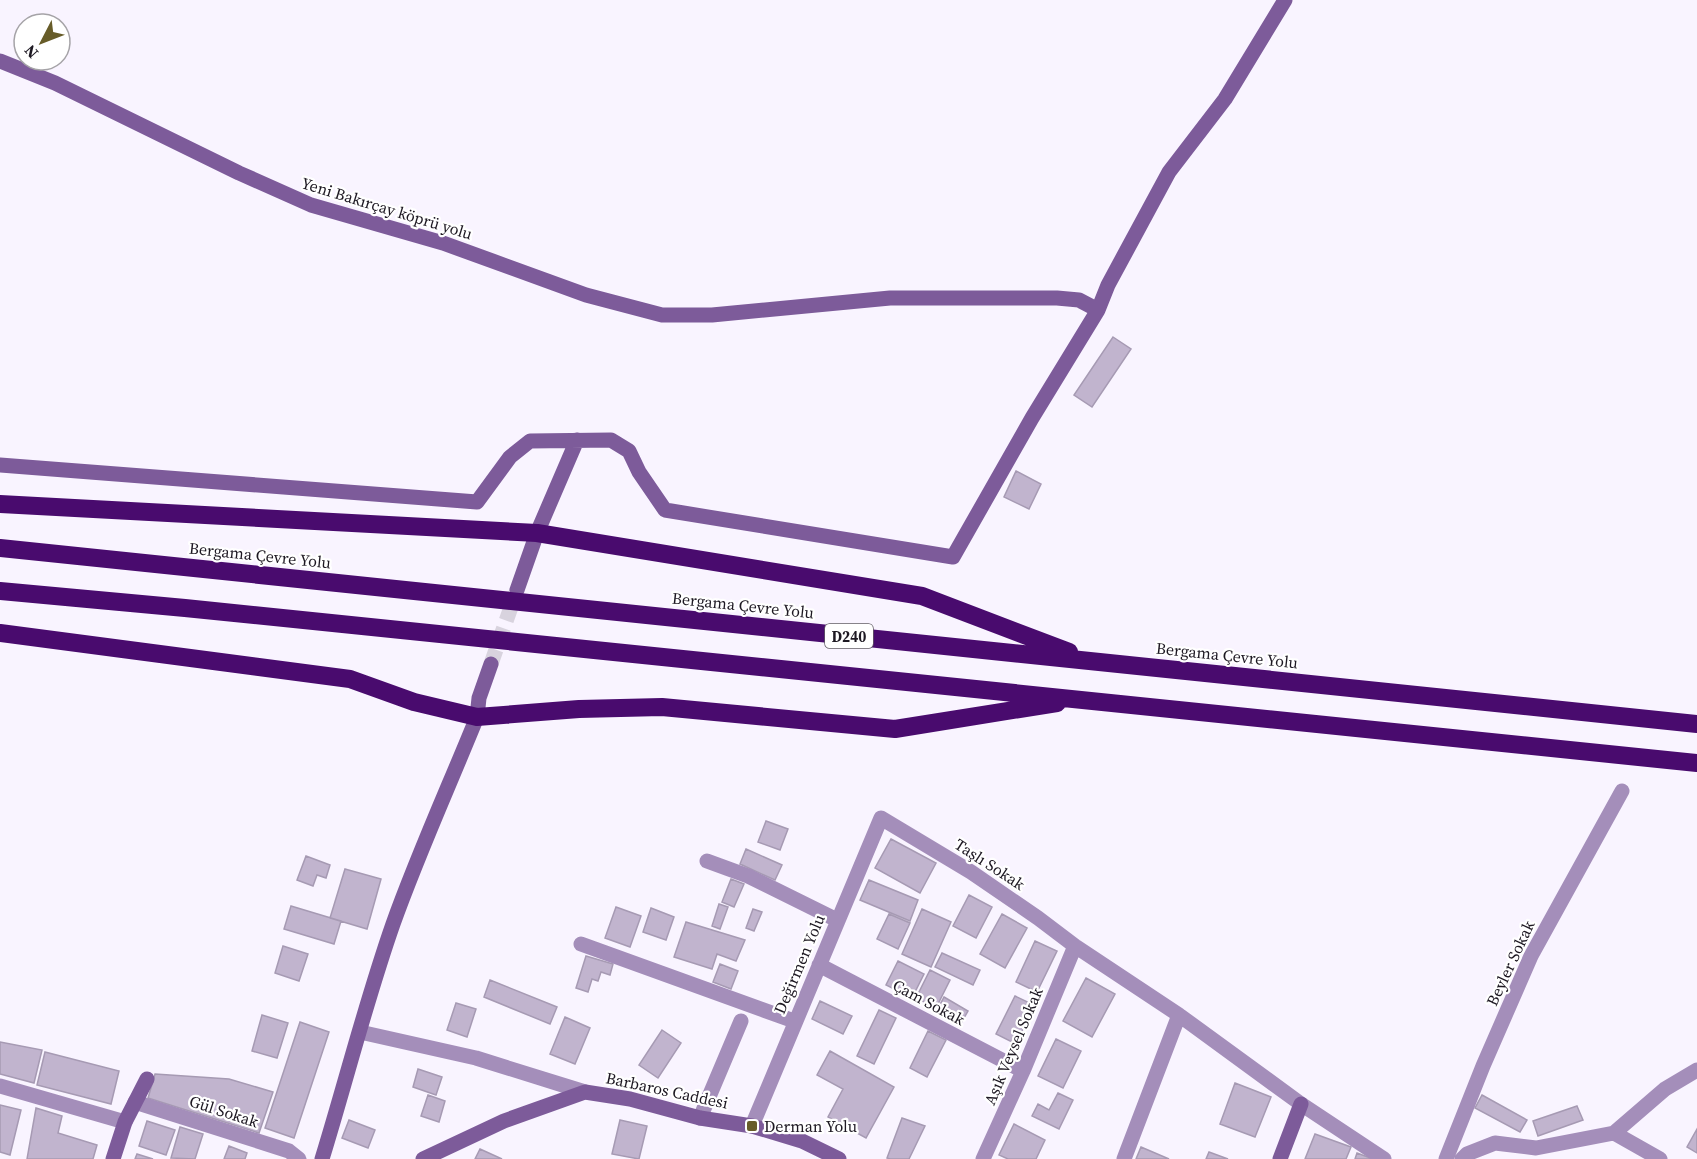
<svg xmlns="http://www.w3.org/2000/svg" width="1697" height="1159" font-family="'Source Serif 4',serif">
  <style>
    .building { fill: #c1b4ce; stroke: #a69ab3; stroke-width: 1.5 }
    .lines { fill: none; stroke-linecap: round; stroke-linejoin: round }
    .secondary-tunnel { stroke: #d8d3de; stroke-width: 15; stroke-dasharray: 15 8; stroke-linecap: butt }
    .street { stroke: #a48eba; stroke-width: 15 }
    .secondary { stroke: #7d5b9a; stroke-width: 15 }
    .highway { stroke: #490b6e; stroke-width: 18 }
    .poi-dot { fill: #675c29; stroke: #fff; stroke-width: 2 }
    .labels { text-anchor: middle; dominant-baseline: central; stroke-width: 4.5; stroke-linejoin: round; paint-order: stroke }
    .shield { fill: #fff; stroke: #615d64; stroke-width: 1.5 }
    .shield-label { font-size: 15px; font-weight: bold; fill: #1d1822 }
    .street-label { font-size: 16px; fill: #1d1822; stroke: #fff }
    .poi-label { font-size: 16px; fill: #1d1822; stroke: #fff; text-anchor: start }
  </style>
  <rect width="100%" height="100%" fill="#f9f4ff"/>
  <path class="building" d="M1113,337L1131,349L1092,407L1074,395Z
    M1016,471L1041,484L1029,509L1004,497Z
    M766,821L788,829L780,850L758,842Z
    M891,839L936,863L920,893L875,868Z
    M746,849L782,865L775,880L740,864Z
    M306,856L330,865L326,878L317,875L313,886L297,880Z
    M345,869L381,879L367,929L330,918Z
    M731,879L744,884L734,907L722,902Z
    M869,880L918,900L910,921L860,900Z
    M969,895L992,907L976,938L953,926Z
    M719,904L728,907L720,929L712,926Z
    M291,906L341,921L334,944L284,929Z
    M616,907L641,916L630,947L605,938Z
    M651,908L674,917L666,940L643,932Z
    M753,909L762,912L754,931L746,928Z
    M922,909L951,922L931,967L902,954Z
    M889,914L910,923L898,949L877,939Z
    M1002,914L1027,928L1005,968L980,954Z
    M686,922L745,940L736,961L717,954L712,969L674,957Z
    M1035,941L1057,951L1037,992L1016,982Z
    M283,946L308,954L299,981L275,973Z
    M942,953L980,970L973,985L935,967Z
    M586,956L613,964L610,975L601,972L598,981L592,979L588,992L576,988Z
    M898,961L924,974L912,998L886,985Z
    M720,964L738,971L731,989L713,982Z
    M930,970L950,980L936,1008L916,998Z
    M1086,978L1115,994L1092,1037L1063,1021Z
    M490,980L557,1007L550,1024L484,997Z
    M1015,996L1034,1005L1016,1044L996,1034Z
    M944,997L968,1011L960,1025L936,1012Z
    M820,1001L852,1016L843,1034L812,1019Z
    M456,1003L476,1009L467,1037L447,1030Z
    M879,1010L896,1018L874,1064L857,1056Z
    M262,1015L288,1023L277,1058L252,1051Z
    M565,1017L590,1028L575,1064L550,1054Z
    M300,1022L329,1032L294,1138L265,1128Z
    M662,1030L681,1043L658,1078L639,1065Z
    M928,1031L946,1040L927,1077L910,1068Z
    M1056,1039L1081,1051L1063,1088L1038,1076Z
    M0,1042L42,1050L34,1083L0,1074Z
    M830,1051L894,1087L866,1138L828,1117L843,1089L817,1075Z
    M45,1052L119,1071L111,1104L37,1085Z
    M418,1069L442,1077L436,1095L413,1087Z
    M155,1074L229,1079L273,1092L259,1133L148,1098Z
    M1235,1083L1271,1097L1255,1137L1220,1124Z
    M1058,1093L1073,1100L1059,1129L1032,1116L1038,1104L1049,1110Z
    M428,1095L445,1101L439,1122L421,1116Z
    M1482,1095L1527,1120L1520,1132L1475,1108Z
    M0,1105L21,1110L10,1155L0,1152Z
    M1577,1106L1583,1120L1538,1136L1533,1121Z
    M36,1108L62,1116L58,1133L97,1145L93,1159H27Z
    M902,1118L925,1126L909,1159H890L887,1158Z
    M349,1120L375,1130L368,1148L342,1138Z
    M620,1120L647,1126L639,1159L612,1154Z
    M147,1121L175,1130L166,1155L139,1146Z
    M1014,1124L1045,1140L1036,1159H1008L999,1155Z
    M180,1127L203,1134L195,1159L171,1158Z
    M1697,1129V1153L1687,1147Z
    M1315,1134L1351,1147L1346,1159H1305Z
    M229,1146L247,1153L245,1159H224Z
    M1141,1147L1169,1159H1136Z
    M480,1149L502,1159H475Z
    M1209,1152L1228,1159H1206Z
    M1357,1153L1373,1159H1355Z
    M137,1154L153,1159H135Z"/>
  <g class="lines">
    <path class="secondary-tunnel" d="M491,664L517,590"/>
    <path class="street" d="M707,861L748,876L837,920
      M581,944L794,1021
      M819,965L1023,1071
      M360,1032L476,1058L585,1092
      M0,1086L125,1122
      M135,1102L289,1151L299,1159
      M700,1118L741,1021
      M752,1126L881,818L971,872L1038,918L1075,946L1179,1015L1301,1104L1384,1159
      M1614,1133L1660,1159
      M983,1159L1023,1071L1075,946
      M1124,1159L1179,1015
      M1446,1159L1483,1066L1531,956L1622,791
      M1462,1159L1467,1154L1495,1143L1536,1148L1614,1133L1665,1089L1697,1070"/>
    <path class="secondary" d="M0,61L55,83L239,173L311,205L443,243L586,295L662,315H712L890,298H1057L1079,300L1098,310
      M0,465L477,502L510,457L530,441L611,440L629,451L639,472L665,510L953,557L1032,418L1098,310L1108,285L1169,172L1225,99L1285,0
      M517,590L537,533L577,440
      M113,1159L125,1122L147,1079
      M322,1159C346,1081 366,1001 393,924C418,854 449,786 477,717L479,698L491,664
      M423,1159L504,1121L585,1092L630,1099L700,1118L752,1126L802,1141L839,1159
      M1280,1159L1301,1104"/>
    <path class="highway" d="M0,504L537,533L922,596L1069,652
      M0,548L1697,724
      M0,591L185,608L1697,763
      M0,633L350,679L414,702L477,717L579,709L662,707L895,729L1057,703"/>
  </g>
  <rect class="poi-dot" x="746" y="1120" width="12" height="12" rx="3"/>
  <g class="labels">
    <rect class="shield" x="825" y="624" width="48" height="24" rx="4.5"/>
    <g class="shield-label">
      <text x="849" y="636">D240</text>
    </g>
    <g class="street-label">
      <text transform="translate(387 208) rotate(17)">Yeni Bakırçay köprü yolu</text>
      <text transform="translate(260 555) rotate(6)">Bergama Çevre Yolu</text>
      <text transform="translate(743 605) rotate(6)">Bergama Çevre Yolu</text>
      <text transform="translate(1227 655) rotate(6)">Bergama Çevre Yolu</text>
      <text transform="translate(990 864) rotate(33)">Taşlı Sokak</text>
      <text transform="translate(1510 963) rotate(-65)">Beyler Sokak</text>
      <text transform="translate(799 964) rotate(-67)">Değirmen Yolu</text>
      <text transform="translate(929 1002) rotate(28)">Çam Sokak</text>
      <text transform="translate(1013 1046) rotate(-67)">Aşık Veysel Sokak</text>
      <text transform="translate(667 1090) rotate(12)">Barbaros Caddesi</text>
      <text transform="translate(224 1111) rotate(18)">Gül Sokak</text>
    </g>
    <g class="poi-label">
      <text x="764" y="1126">Derman Yolu</text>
    </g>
  </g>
  <g transform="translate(42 42) rotate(228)"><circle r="28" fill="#ffffff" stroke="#a5a3a7" stroke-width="1.5"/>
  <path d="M0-4.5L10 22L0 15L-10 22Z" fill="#675c29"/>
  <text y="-9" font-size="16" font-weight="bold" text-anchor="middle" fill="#1d1822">N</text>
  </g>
</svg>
